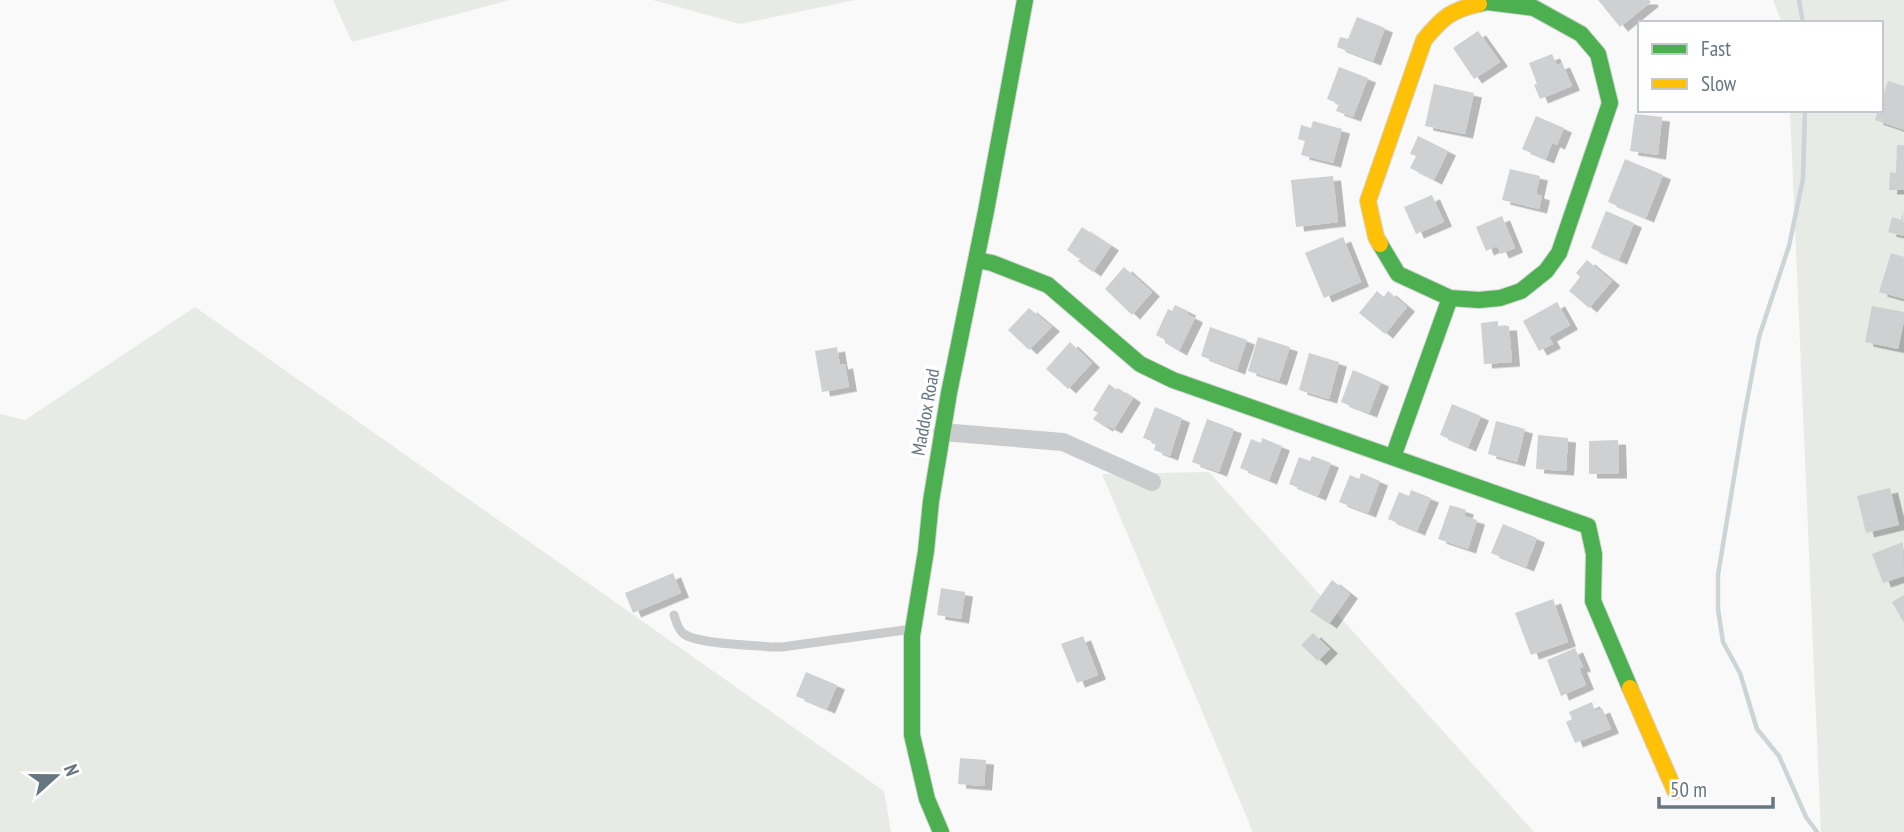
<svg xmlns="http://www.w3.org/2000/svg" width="1904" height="832" font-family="'PT Sans Narrow',sans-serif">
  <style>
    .green { fill: #e8eae6 }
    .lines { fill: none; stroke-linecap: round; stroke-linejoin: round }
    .stream { stroke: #ccd4d7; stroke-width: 4.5 }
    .building { fill: #ced0d1; filter: url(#shadow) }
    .fast-casing { stroke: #d5d6d7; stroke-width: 18 }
    .slow-casing { stroke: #d5d6d7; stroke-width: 18 }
    .lane { stroke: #cacbcc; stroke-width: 9 }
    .street { stroke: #cacbcc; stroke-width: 18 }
    .fast { stroke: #4caf50; stroke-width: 16 }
    .slow { stroke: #ffc107; stroke-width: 16 }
    .labels { text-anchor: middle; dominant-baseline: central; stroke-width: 7; stroke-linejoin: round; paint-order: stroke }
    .street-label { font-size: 19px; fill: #667681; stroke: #fff }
  </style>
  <defs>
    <filter id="shadow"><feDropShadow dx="8" dy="4.5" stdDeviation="0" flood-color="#0004"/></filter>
  </defs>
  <rect width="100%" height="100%" fill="#f9f9f9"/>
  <path class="green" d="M333,0H510L352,42Z
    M653,0H855L740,24Z
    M1773,0H1904V832H1821L1790,110H1881V23H1782Z
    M195,307L884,791L891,832H0V414L25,420Z
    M1209,472L1534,832H1253L1102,474Z"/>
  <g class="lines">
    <path class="stream" d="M1799,0L1803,23
      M1805,110L1803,179L1789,246L1759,337L1744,417L1718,575V609L1723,642L1740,673L1757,729L1779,756L1806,817L1817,832"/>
  </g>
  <path class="building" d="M1598,0H1649L1651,2L1620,27Z
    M1357,17L1385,28L1373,61L1337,47L1340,37L1348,39Z
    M1478,31L1500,62L1474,79L1453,48Z
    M1552,54L1557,65L1562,63L1572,86L1540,99L1534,85L1537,84L1529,63Z
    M1339,67L1368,78L1353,117L1336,111L1339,104L1327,99Z
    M1888,81L1904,86V130L1875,120L1878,110H1881V101Z
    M1434,84L1474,93L1465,134L1425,126Z
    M1635,114L1662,117L1658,155L1630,151Z
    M1536,116L1564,128L1557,145L1552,143L1546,159L1522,149Z
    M1313,121L1342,129L1333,163L1301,155L1305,141L1298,139L1301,125L1311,128Z
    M1418,136L1448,151L1434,180L1410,168L1416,156L1410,154Z
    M1897,145H1904V190H1889L1890,172L1896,173Z
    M1625,159L1663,175L1646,218L1608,202Z
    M1510,169L1540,176L1536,194L1542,196L1539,209L1502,200Z
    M1333,176L1338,222L1296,227L1291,180Z
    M1432,195L1444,222L1416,234L1404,207Z
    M1606,211L1634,223L1619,260L1591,248Z
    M1903,211L1904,236L1888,232L1892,217L1901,220Z
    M1502,216L1515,248L1501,254L1497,246L1486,251L1476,227Z
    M1082,227L1111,246L1093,272L1078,261L1082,257L1081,256L1079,259L1067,250Z
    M1343,237L1361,282L1324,298L1305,253Z
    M1891,253L1904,257V299L1879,292Z
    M1587,260L1612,281L1589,308L1569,291L1580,277L1576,273Z
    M1124,267L1152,292L1132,315L1105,289Z
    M1377,291L1384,297L1388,291L1407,307L1385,334L1359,313Z
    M1557,302L1570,325L1549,337L1553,344L1539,351L1523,321Z
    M1175,305L1188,311L1187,314L1195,318L1179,351L1165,343V340L1156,335L1168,309L1172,311Z
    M1872,306L1904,312V321L1898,349L1865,342Z
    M1029,308L1052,327L1029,350L1008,330Z
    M1498,321V326H1509L1512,362L1484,364L1481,323Z
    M1210,327L1247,340L1237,370L1201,356Z
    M1258,337L1290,347L1279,381L1248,371Z
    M1070,342L1092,363L1068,389L1046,369Z
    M837,347L840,365L845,364L849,387L822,392L815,351Z
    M1309,353L1339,362L1329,399L1299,390Z
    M1353,370L1381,382L1369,413L1341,402Z
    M1109,384L1117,390L1118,388L1133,398L1114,429L1106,425L1105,427L1093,419L1098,413L1093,410Z
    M1452,404L1481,416L1468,447L1440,435Z
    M1155,407L1182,418L1170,456L1154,450L1156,443L1143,438Z
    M1207,419L1234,429L1219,472L1192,462Z
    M1496,421L1525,429L1517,462L1488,454Z
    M1538,435L1568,438L1566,471L1536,469Z
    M1262,438L1282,446L1269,480L1240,468L1251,439L1261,443Z
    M1618,440L1619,474H1589V441Z
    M1312,456L1331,463L1318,496L1289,484L1299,457L1310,461Z
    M1361,473L1380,481L1368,513L1339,502L1350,475L1359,479Z
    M1890,488L1899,525L1866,533L1857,496Z
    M1411,490L1431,498L1417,531L1388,519L1399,492L1409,496Z
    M1450,505L1466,510L1464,516L1477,520L1468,549L1438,539Z
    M1503,524L1537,538L1526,567L1491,553Z
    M1903,542L1904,576L1883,583L1872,554Z
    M673,573L681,593L633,613L625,593Z
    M1332,580L1350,594L1329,624L1310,611Z
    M941,588L965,592L961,619L937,615Z
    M1904,595V623L1892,602Z
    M1553,599L1568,642L1531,655L1515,613Z
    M1313,633L1330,649L1318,661L1301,645Z
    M1083,636L1098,675L1077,683L1061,644Z
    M1575,648L1583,667L1579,668L1586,685L1561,696L1547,660Z
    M806,672L837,685L827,709L796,696Z
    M1592,702L1595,711L1602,708L1611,729L1575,743L1566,722L1572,719L1569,712Z
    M960,758L986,760L984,786L958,784Z"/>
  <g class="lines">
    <defs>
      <path id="fast" d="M1380,244L1398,274L1450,298
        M977,260L992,263L1048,285L1140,364L1173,380L1588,526L1594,554L1593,601L1630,688
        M1393,457L1450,298L1479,300L1500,298L1521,291L1546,271L1559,253L1610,103L1598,54L1581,34L1534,8L1487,2L1479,4
        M941,832L927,799L912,735V636L926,551L931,501L949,393L986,211L1025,0"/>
      <path id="slow" d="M1380,244L1376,237L1368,201L1424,40C1442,18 1451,10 1479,4
        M1630,688L1675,791"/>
    </defs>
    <use href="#fast" class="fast-casing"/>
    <use href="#slow" class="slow-casing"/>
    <path class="lane" d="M674,615C676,621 678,630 684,634C698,644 752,645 772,647H782L912,629"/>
    <path class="street" d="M942,432L1063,442L1152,482"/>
    <use href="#fast" class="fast"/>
    <use href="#slow" class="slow"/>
  </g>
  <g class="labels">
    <g class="street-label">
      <text transform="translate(925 412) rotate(-80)">Maddox Road</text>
    </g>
  </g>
  <rect x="1638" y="21" width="245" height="91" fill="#ffffff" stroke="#c2c8cd" stroke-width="2"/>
  <rect x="1652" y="44" width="35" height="10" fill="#4caf50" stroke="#c2c8cd" stroke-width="2"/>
  <text x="1701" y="56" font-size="21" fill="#667681">Fast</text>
  <rect x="1652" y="79" width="35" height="10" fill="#ffc107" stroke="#c2c8cd" stroke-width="2"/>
  <text x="1701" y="91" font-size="21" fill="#667681">Slow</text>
  <g transform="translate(56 776) rotate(69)" stroke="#ffffff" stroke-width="5" paint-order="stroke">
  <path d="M0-5L12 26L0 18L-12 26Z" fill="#667681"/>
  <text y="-10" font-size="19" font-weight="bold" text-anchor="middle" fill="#667681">N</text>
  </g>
  <path d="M1659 797v10h114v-10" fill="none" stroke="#667681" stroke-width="3.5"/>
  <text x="1670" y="797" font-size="21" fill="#667681" stroke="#ffffff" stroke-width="5" paint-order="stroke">50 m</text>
</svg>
